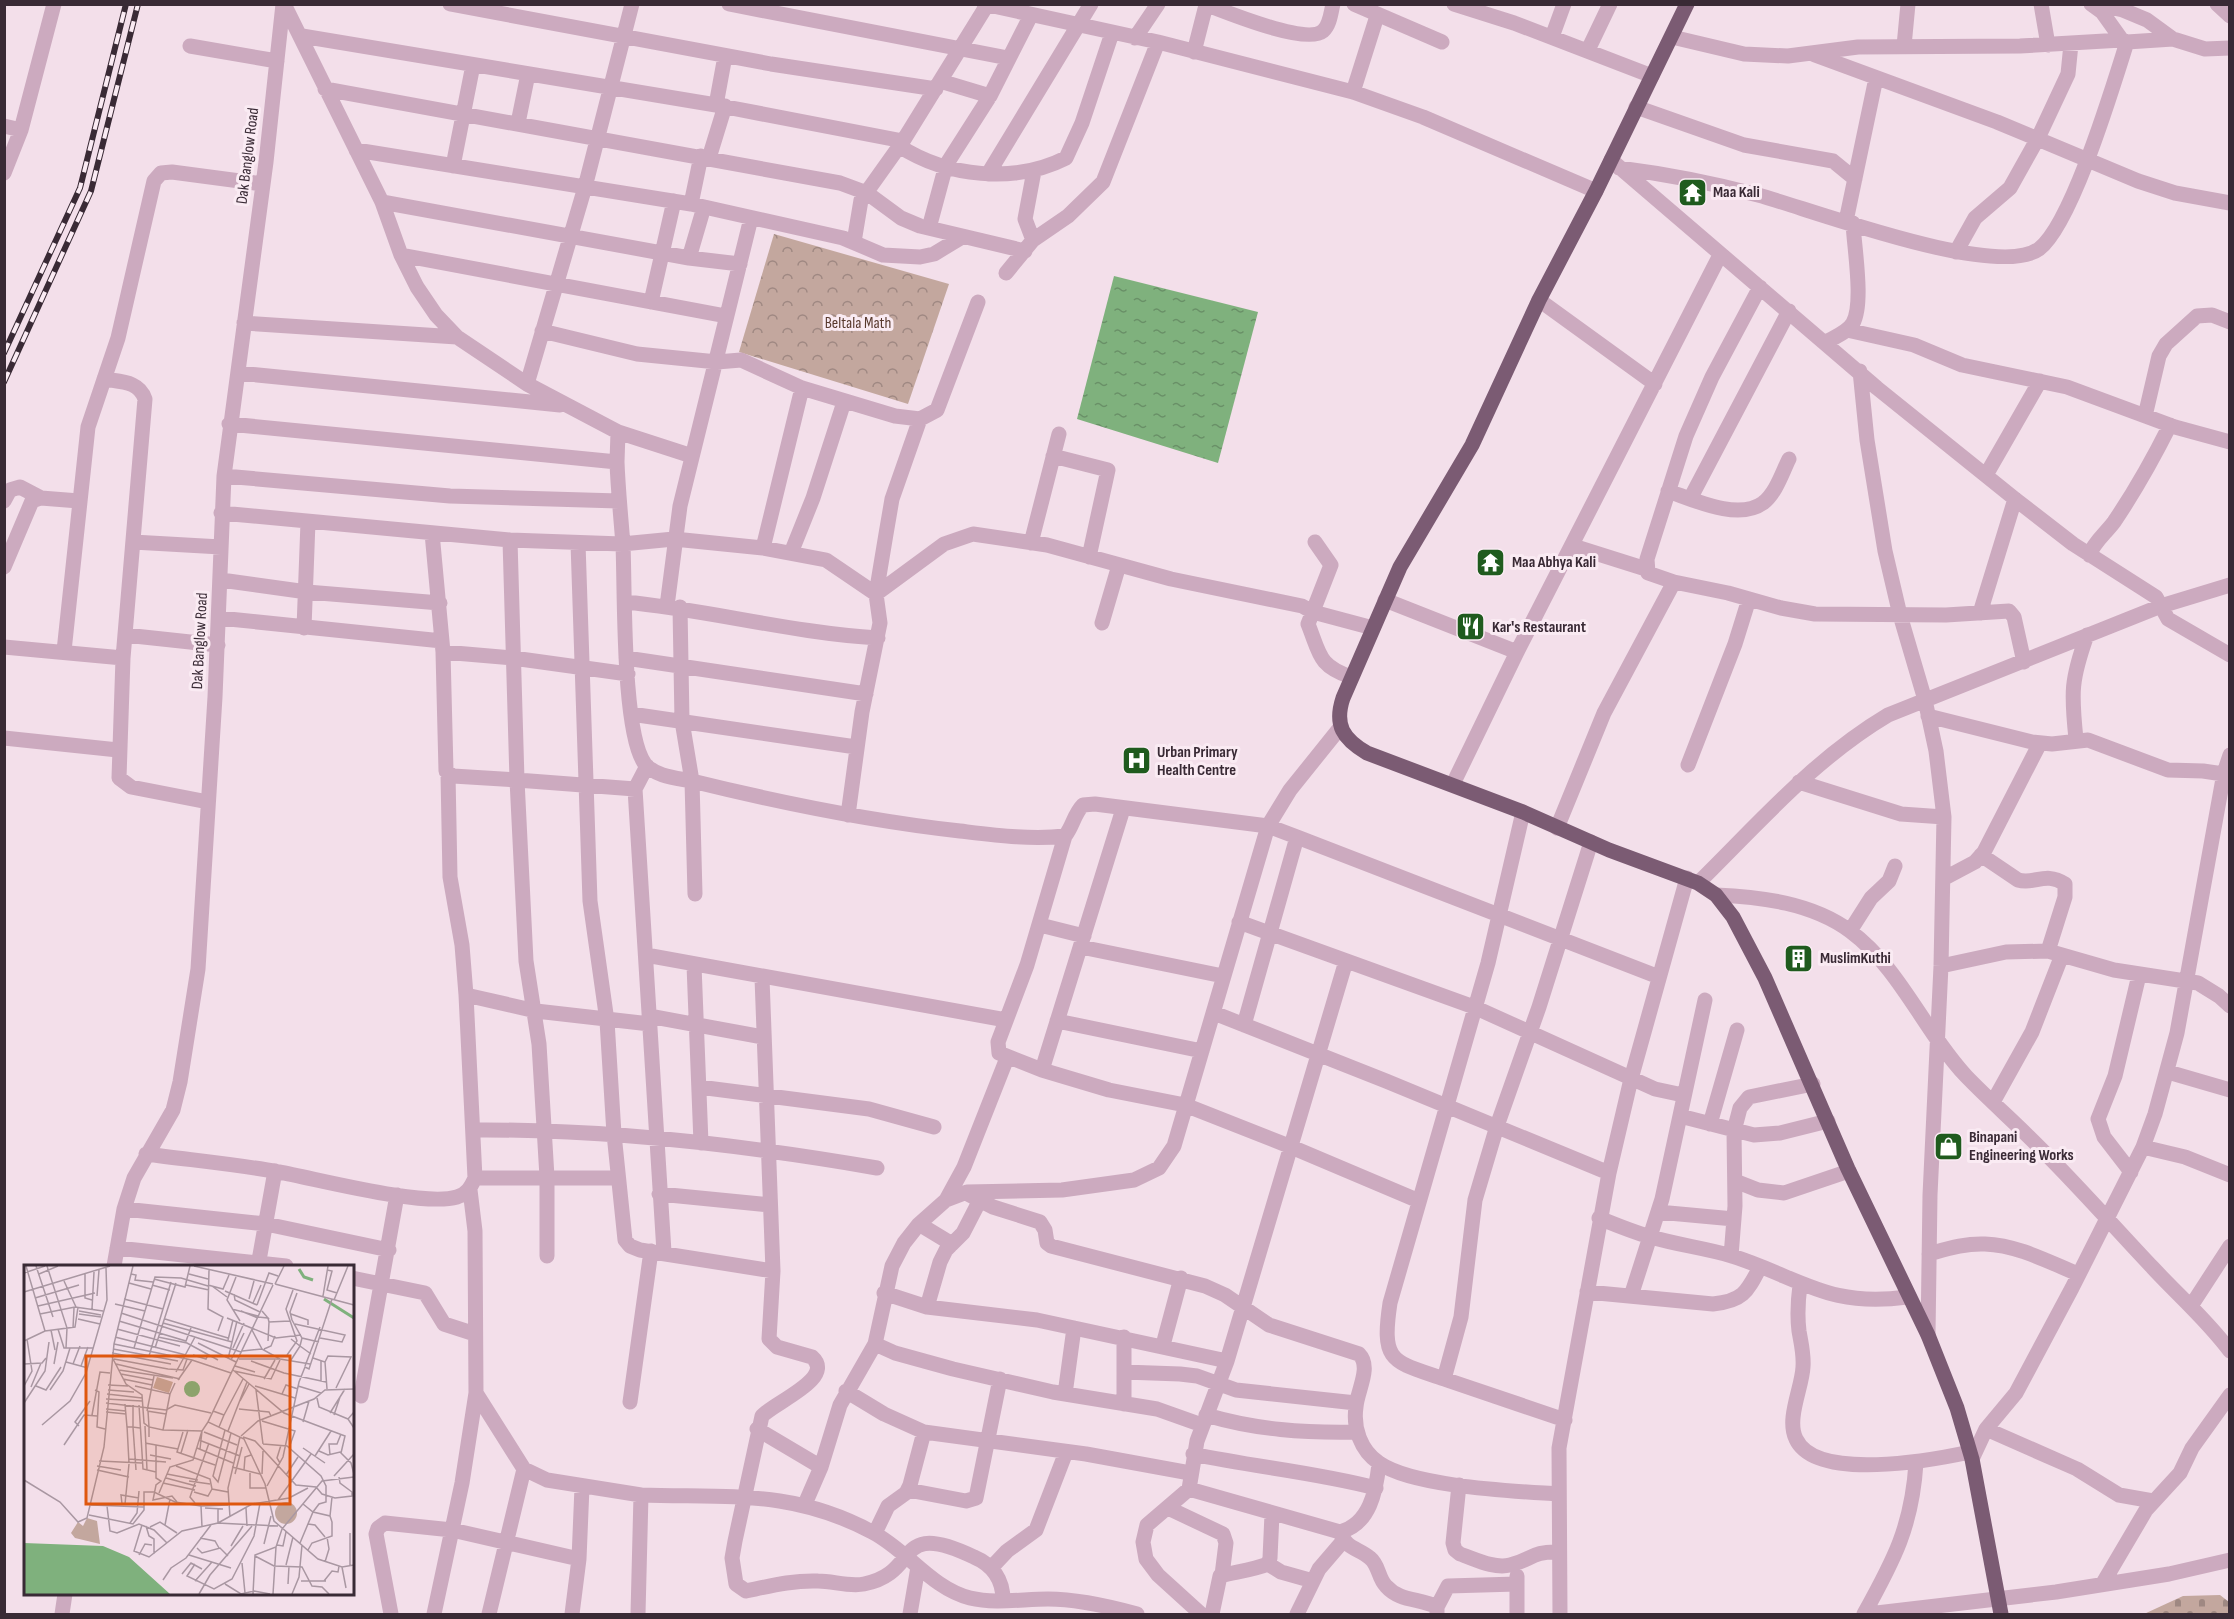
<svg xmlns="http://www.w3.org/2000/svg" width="2234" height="1619" font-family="'Sofia Sans Condensed',sans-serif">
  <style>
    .cemetery { fill: url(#cemetery-stones) }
    .park { fill: url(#park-crowns) }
    .water { fill: url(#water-ripples) }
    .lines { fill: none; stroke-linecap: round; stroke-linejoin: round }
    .minor { stroke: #ccaabf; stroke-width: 15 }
    .major { stroke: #7b5b73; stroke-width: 15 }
    .rail-casing { stroke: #392a35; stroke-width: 6 }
    .rail { stroke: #faebf3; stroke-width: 4; stroke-dasharray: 11; stroke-linecap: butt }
    .labels { text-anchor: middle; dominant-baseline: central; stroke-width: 6; stroke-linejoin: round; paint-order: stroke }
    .street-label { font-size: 16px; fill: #392a35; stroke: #faebf3 }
    .poi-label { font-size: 16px; font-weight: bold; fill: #392a35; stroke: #faebf3; text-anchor: start }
    .park-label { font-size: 16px; fill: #58392d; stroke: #faebf3 }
    .inset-river { fill: none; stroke: #7fb17d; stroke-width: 3 }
    .inset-road { fill: none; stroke: #a997a2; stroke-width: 1.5 }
    .view { fill: #df570e; fill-opacity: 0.15; stroke: #df570e; stroke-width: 3 }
    .inset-edge { fill: none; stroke: #392a35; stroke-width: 3 }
  </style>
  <defs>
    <pattern id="cemetery-stones" width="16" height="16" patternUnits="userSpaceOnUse" patternTransform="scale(1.5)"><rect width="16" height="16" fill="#c3a79e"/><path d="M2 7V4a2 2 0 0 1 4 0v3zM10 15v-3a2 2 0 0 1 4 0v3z" fill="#9f8882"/></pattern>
    <pattern id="park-crowns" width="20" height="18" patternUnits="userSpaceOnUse" patternTransform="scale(1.5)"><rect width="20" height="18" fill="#c3a79e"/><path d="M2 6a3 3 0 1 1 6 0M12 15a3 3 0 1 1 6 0" fill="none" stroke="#9f8882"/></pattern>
    <pattern id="water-ripples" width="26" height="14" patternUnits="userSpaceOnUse" patternTransform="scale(1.5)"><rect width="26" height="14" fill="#7fb17d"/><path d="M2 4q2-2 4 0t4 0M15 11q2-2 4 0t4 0" fill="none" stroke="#699067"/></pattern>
  </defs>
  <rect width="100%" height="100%" fill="#f3dfea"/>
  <path class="cemetery" d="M2220,1595L2229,1602V1614H2144L2183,1596Z"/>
  <path class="park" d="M774,234L949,284L908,404L739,352Z"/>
  <path class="water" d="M1114,276L1258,312L1218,463L1077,419Z"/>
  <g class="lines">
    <path class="minor" d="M284,4L382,202L401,255L417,287L436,315L457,337L527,384L618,432L617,462C618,490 621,518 623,545C625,589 622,734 645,764C656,777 677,778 692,781L695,894
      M450,4L771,64L936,89
      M729,4L1008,58
      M984,4L1158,42L1353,92L1423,117L1596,191
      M1205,4C1226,12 1306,45 1323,31C1330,25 1331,12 1333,4
      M1354,4L1442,42
      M1454,4L1514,23L1652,76
      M2041,4L2048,45
      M2091,4L2102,12L2122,40L2127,42L2173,39L2205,49L2230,48
      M2095,4L2123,10L2147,20L2173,39
      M2217,4L2230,16
      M302,36L716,105L903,141
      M1552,37L1564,4
      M1672,37L1744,54L1788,56L1858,47L2020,46L2122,40
      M1135,38L1158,4
      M190,46L277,61
      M1904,46L1908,4
      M1588,50L1610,4
      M1194,52L1206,5
      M1815,55L1997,122L2138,181L2175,193L2230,203
      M940,81L990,96
      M325,89L840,183L867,193L901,218L920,226L1025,251
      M1353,92L1377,16
      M716,105L725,56
      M1636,107L1744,145L1833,161L1855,179
      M518,123L528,74
      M4,126L21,130
      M899,146C947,177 1015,184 1066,158L1082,123L1112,33
      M356,150L691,204L843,238L883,255L920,257L934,254L962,237
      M709,158L725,106
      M1611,160L1877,388L2015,499L2073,544L2156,597L2168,619L2230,655
      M453,166L473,65
      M1619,168C1666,174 1712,183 1758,195C1810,209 1997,280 2039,249C2072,224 2113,86 2127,42
      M4,173L21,130L54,4
      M988,174L1091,4
      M382,202L689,258L740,264
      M691,204L701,156
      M1846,221L1876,78
      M929,228L946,165L990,96L1031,15
      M1033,240L1025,219L1034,171
      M854,242L861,200L903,141L987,5
      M1956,252L1975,218L2010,188L2038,138L2068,74L2071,44
      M401,255L726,316
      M689,258L704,207
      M1006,273L1033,240L1068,216L1103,182L1158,42
      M1539,300L1655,384
      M651,302L674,201
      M244,323L457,337
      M1847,330L1914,345L1962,365L2067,387L2175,427L2230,442
      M542,331L637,354L717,362L741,360L802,388L895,416L920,419L937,410L978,302
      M1826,342C1835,337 1848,332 1853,323C1864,303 1854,247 1853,223
      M1860,371L1867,440L1885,551L1900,615L1925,700L1936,751L1944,817L1941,966L1930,1195L1928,1335
      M238,373L560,405
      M104,379C121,382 139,381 145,399L123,658L119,778L131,787L208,802
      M527,384L585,187L632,4
      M2145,416L2159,356L2166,344L2197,316L2212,315L2230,322
      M229,424L617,462
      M618,432L692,456
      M1053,456L1108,470L1089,557
      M1986,475L2040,381
      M224,476L450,496L619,501
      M1668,491C1694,500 1738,521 1763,503C1776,493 1782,473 1789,459
      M1690,499L1789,311
      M4,501L10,490L20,487L41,498
      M221,513L510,540L622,544L674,539L763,548L826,560L876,594L944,544L973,534L1047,545L1171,579L1302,606L1313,612L1373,628
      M432,533L443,652L446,771L453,776L517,780L510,540
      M133,542L221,547
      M1315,542L1331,565L1308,624C1320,654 1318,666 1351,677
      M578,543L590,901L607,1021L614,1134L625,1240L630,1246L640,1250L773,1271
      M1031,543L1059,434
      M1573,546L1646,569
      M763,548L802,388
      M791,553L813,498L844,402
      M2089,555C2095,541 2105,534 2114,522C2135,491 2153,459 2170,425
      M4,567L32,501L41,498L79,501
      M221,580L307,592L440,603
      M1674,582L1728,593L1781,608L1815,614L1946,615L2009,611L2014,617L2024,662
      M1385,600L1517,652L1453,784
      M625,602C710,610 792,633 878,638
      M667,606L680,506L751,218
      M680,607L682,721L692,781C781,803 870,821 960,831C994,835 1031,840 1065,836C1073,826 1074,814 1083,805L1095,804L1268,826L1290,790L1339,729
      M1980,613L2015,499
      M219,618L442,641
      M1102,623L1119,565
      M304,628L308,522
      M125,635L218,645
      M4,647L123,658
      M64,651L88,427L118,338L154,181L161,173L172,172L263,184
      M443,652L513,658L628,674
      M1517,652L1720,255
      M626,658L866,694
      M631,714L856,747
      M1928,716L2032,742L2052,744L2088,740L2168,770L2203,771L2230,775
      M4,738L118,750
      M2076,739C2071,692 2071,680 2087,635
      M1688,765L1735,644L1749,599
      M647,766L635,789L664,1252
      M448,774L450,877L462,945L466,995L475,1178
      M1799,782L1901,814L1944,817
      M1523,812L1488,963L1390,1303C1381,1363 1392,1361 1444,1379L1461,1317L1475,1200L1497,1126L1539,1007L1591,842
      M848,815L862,712L880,623L876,594L886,534L892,499L920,419
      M1557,828L1604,713L1674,582L1648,573L1647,559L1686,436L1712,377L1760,287
      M1065,836L1027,965L998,1042L999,1053L1042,1070L1109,1090L1185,1105L1289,1146L1419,1201
      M1297,837L1659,977
      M1981,855L2018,880C2035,885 2045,871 2065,884V897L2048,951
      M1943,879L1975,862L1984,852L2040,743
      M1698,883C1759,823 1814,759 1888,715L2161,606L2230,585
      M1716,895C1762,897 1812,903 1850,931C1900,968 1924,1031 1966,1076C1991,1102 2019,1126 2044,1152C2082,1190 2117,1230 2153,1268C2179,1296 2207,1320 2230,1351
      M1239,922L1474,1007L1655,1089L1683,1095
      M1040,925L1084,936
      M1850,931L1871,898L1889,881L1895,866
      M1081,947L1223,976
      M646,955L1006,1020
      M694,965L701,1143
      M1941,966L2006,952L2048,951L2114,970L2198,983L2219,996L2230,1006
      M762,978L773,1271L769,1339L777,1347L812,1357C836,1378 775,1402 762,1416L735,1541L732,1558L736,1584L746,1591C770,1586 794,1580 818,1581C833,1581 849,1587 864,1584C922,1573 892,1518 974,1557C993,1565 1003,1580 1003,1600
      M466,995L536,1011L650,1024
      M1214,1013L1386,1081L1609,1173
      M649,1016L763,1037
      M1057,1021L1202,1051
      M1042,1070L1123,809
      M2168,1072L2230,1090
      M699,1087L869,1109L934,1127
      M1993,1102L2032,1032L2062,955
      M1680,1116L1754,1135L1780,1133L1828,1121
      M1710,1124L1737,1030
      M475,1130C610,1129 744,1145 877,1168
      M2143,1147L2185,1157L2230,1175
      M146,1154C190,1160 235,1164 279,1172C318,1179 423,1207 457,1197C467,1194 471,1187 475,1178H618
      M2131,1172L2104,1137L2098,1119L2115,1076L2139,975
      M1735,1181L1758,1190L1784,1193L1849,1171
      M966,1193L993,1207L1040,1222L1045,1230L1047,1243L1051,1246L1205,1286L1225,1295L1269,1325L1359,1354C1372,1367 1357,1391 1356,1407C1353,1427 1360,1450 1379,1463C1414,1487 1514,1491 1558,1494
      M659,1194L770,1205
      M946,1200L964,1167L1007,1058
      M124,1209L266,1224L389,1250
      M1658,1212L1734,1219
      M1599,1218C1616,1225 1633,1232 1651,1237C1678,1245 1705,1248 1732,1256C1801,1278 1828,1308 1907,1297
      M919,1224L952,1244
      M117,1248L286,1266
      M1929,1254C1947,1249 1966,1243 1985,1244C2017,1245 2049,1262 2078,1274
      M547,1256V1177L539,1044L526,961L517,780L635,789
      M1731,1256L1735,1206L1734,1131L1740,1108L1749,1097L1813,1084
      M114,1266L124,1209L134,1178L173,1110L180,1082L198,969L215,697L224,476L266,162L283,4
      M258,1266L275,1171
      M352,1278L425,1293L444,1324L475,1334
      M1800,1285C1798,1300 1797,1315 1799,1331C1801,1343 1804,1354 1803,1367C1802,1388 1786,1419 1796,1439C1816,1482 1933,1460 1970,1452
      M1587,1292L1713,1304C1743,1301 1747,1292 1760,1267
      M884,1293L927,1307L1037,1320L1227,1361
      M1631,1296L1662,1199L1705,1000
      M2191,1306L2230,1246
      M927,1307L940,1262L946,1250L963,1233L980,1200
      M1124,1337V1404
      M875,1344L895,1353L953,1369L1053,1392L1157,1409L1202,1425
      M1163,1345L1181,1278
      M1124,1372L1180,1374L1197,1376L1236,1390L1356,1403
      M1444,1379L1565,1420
      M846,1391L884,1414L924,1432L1086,1454L1190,1473
      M476,1393L524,1469L547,1480L641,1495
      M1065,1394L1074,1328
      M361,1396L397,1195
      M630,1402L651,1251
      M1206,1415C1257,1430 1304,1433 1357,1432
      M757,1429L821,1467
      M1986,1429L2016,1393L2072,1288L2143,1147L2155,1114L2177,1033L2224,773L2230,755
      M1193,1454C1254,1467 1315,1472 1376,1488
      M1972,1459L1986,1429L2077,1469L2119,1495L2153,1501
      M1459,1485L1453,1543L1455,1550L1460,1554C1475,1559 1494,1569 1510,1565C1532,1560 1531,1551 1559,1552
      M1189,1489L1340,1532C1370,1524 1376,1491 1379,1464
      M908,1490L966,1501L976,1498L1000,1379
      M805,1504L821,1467L840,1405L875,1344L892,1266L904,1243L919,1224L946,1200L967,1192L1062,1190L1134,1180L1159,1168L1174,1146L1268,826L1297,837L1244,1025
      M1168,1508L1223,1534L1226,1543L1222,1575
      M1340,1532C1346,1549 1358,1548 1370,1558C1379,1565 1378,1578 1386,1586C1400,1602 1420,1598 1437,1607V1614
      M875,1533L888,1506L906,1493L910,1485L924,1432
      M1268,1564L1281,1572L1313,1581
      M991,1568L1007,1551L1036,1530L1066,1452
      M1517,1576V1614
      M2103,1583L2146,1510L2180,1473L2192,1448L2230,1395
      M1437,1607L1448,1586L1517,1584
      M62,1614L65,1594
      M391,1614L376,1534L378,1528L385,1523L452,1530L579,1559
      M434,1614L462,1483L476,1393L475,1231L470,1190
      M489,1614L524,1469
      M572,1614L579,1559L582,1487
      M638,1614L641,1495C728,1498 792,1489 872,1532C907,1550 931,1588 970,1598C995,1604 1023,1599 1048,1599C1078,1599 1108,1606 1137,1614
      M910,1614L918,1567
      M1201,1614L1158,1575L1146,1559L1143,1542L1147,1525L1189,1489L1197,1441L1227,1361L1346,961
      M1212,1614L1220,1576C1235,1572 1253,1570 1268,1564L1270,1558L1272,1514
      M1297,1614L1319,1569L1343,1541
      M1560,1614L1559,1448L1609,1173L1631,1079L1687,878
      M1864,1614C1894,1560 1912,1526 1916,1463
      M1868,1614L2056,1592L2169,1574L2230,1560"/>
    <path class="major" d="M1687,4L1596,191L1539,300L1472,445L1400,567L1343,698C1334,725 1343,739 1367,753L1523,812L1609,850L1698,883L1716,895L1733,917L1765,978L1848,1169L1928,1335L1957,1408L1972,1459L2001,1614"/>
    <defs>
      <path id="rail" d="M4,353L80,188L126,4
        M4,382L91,191L138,4"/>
    </defs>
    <use href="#rail" class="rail-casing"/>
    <use href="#rail" class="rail"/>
  </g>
  <defs>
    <symbol id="temple-square" viewBox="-11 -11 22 22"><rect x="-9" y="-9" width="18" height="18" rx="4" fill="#1f5b1e" stroke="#faebf3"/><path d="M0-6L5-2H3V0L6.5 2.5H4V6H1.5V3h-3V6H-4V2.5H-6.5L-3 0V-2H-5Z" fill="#fff"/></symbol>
    <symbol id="restaurant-square" viewBox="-11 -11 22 22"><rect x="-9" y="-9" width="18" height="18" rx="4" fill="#1f5b1e" stroke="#faebf3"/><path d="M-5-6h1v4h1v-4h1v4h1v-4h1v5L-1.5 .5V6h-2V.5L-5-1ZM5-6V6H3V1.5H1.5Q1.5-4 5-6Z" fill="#fff"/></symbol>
    <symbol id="hospital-square" viewBox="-11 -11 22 22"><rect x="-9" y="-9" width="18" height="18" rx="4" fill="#1f5b1e" stroke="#faebf3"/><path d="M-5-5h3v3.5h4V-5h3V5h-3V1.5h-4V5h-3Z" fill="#fff"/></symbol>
    <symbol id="building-square" viewBox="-11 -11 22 22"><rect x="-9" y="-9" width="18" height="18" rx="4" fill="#1f5b1e" stroke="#faebf3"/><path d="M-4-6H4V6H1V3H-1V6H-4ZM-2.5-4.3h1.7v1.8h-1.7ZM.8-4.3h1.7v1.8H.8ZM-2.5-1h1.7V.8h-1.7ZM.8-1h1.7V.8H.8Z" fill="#fff"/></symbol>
    <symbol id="shop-square" viewBox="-11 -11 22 22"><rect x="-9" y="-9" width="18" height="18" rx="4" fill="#1f5b1e" stroke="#faebf3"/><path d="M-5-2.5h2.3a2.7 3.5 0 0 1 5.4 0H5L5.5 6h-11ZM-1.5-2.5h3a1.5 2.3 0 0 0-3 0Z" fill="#fff"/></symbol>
  </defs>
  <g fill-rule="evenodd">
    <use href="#temple-square" x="1676" y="176" width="33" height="33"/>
    <use href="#temple-square" x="1474" y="546" width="33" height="33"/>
    <use href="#restaurant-square" x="1454" y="610" width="33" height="33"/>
    <use href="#hospital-square" x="1120" y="744" width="33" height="33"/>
    <use href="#building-square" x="1782" y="942" width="33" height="33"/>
    <use href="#shop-square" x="1932" y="1130" width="33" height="33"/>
  </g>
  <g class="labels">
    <g class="street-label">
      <text transform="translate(248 156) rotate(-83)">Dak Banglow Road</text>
      <text transform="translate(200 641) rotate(-87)">Dak Banglow Road</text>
    </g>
    <g class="poi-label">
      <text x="1713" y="192">Maa Kali</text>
      <text x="1512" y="562">Maa Abhya Kali</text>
      <text x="1492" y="627">Kar's Restaurant</text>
      <text x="1157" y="752">Urban Primary<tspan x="1157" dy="18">Health Centre</tspan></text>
      <text x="1820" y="958">MuslimKuthi</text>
      <text x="1969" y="1137">Binapani<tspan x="1969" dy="18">Engineering Works</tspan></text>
    </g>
    <g class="park-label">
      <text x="858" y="323">Beltala Math</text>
    </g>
  </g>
  <g transform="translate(24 1265)">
    <rect width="330" height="330" fill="#f3dfea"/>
    <path d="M251 248a11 11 0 1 1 22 0a11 11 0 1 1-22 0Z" fill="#c3a79e"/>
    <path d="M133,112L149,117L145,128L129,123ZM63,253L73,256L76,279L51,273L47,268L54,257L59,261Z" fill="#c3a79e"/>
    <path d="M160 124a8 8 0 1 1 16 0a8 8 0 1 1-16 0ZM0,278L79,281L105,292L146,329H0Z" fill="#7fb17d"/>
    <path class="inset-river" d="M275,4L280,12L289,15M300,34L330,53"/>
    <path class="inset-road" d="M2,1L21,66M12,1L29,52M23,1L43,63L42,83M170,1L249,19M185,5L184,44L199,52L194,66M303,5L308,6L303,25L313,28M0,8L21,1M15,9L34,1M61,9V33L68,35M107,9L112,10L111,15L129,17M165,9L184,14M212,12L203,35L216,56M130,14L161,22L166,1M40,16L52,42M105,18L127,24M251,19L330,40M251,19L260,1M128,20L146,25M162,20L185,25M184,20L199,24L205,10M249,20L184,157L220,174L241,219L250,256L294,294L318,302L330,300M188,21L203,32M201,26L233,40M0,27L86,1M273,28L266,47L268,55L278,73L295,77M210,29L211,35L236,47M73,31L75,5M299,31L304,1M11,33L55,20M100,34L139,44M225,34L230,16M310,35L324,1M229,38L237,20M91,39L121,46M233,40L245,8L254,11M14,41L71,28M68,44L70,7M208,44L234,51M55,46L77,50M217,46L234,53M97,48L217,87M16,49L51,42L79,46M55,49L77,52M267,49L284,55V60M234,52L244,53L238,46M203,53L252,73L277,70M244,53L245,57L266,56M54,54L76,59M141,54L204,73M95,56L162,76L167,63M139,58L208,77M271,59L321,70L318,77L296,73M49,63L50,43M34,64L40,83H69M93,64L156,81M27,65L31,85M228,65L238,84M91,72L162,90M134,72L163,78L194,95M267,74L276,81L278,73M204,75L209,55M0,76L21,66L51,62L54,42M244,76L245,57M174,78L212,97M90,79L168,95L207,108M110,83L131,12L157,13L184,21M131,83L152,18M209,83L220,58M89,84L154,96M240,84L247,81L251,71M218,86L238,84L256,94L286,99M88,88L147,99M169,90L182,94L184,90M263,90L273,76L262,44L269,25M125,91L147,17M88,92L102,119L118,130L120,158L125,162V172M289,93L301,97L303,124M90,94L144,104M204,94L213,56M215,94H255M207,95L220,68M267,95L276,81L287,89M227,96L260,108L302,117M42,97L64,103M301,97L304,91L327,92L312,123M0,99L18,98L22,93M30,99L34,77M49,99L56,81M92,99L156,114M57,101L64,82M211,101L231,107M281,101L296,62M144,104L159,105L163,94M95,105L149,113M209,105L260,148L321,171L317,188M210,106L247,114L256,95M152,107L171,72M97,109L129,115M99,114L128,120M240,114L251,95M154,115L168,95M297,116V96M84,120L104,121M0,121L8,106L3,74M12,121L22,125L37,102M111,121L146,129L151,118M231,121L271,133M274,121L297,128M7,122L17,98M26,125L39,106L46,83M71,125L75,127L73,162L81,164M84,125L110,127M232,125L239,179M83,129L118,133M258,129L262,120L274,124M293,133L295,142L324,154M82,134L118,136M216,136L225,119M0,138L21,106L25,77M82,138L142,145L151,140L187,148M101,139L103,162H109V140M115,140L119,204L132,207M82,144L102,146M215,144L245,147L247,151M123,146L130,111M123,146L142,149M124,146L125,162L139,165L178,166L184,157M189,146L200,150L195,162M82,147L102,149M330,147L324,154L330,163M306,148L321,124M68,150L76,107L86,108M200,150L219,114M310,150L316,132M238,156L271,166L265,183M279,157L285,136M18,160L46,136L62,108L83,35L82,3M55,161L51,157L66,136M103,161L105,198M121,161L123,205M139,165L146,129M201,165L189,211L194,217L207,168M204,166L223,117M159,167L153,187L191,200M180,167L213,180M217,171L234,156L290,134L301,125L330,124M219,172L231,176L272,220L292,222L298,229L311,233L328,231V227L316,218L315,212M175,175L216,191M121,178L154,184M239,179L263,181L297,211L302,221V237L295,239L289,247L276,278M40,180L60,150L73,151M132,180V213L137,216L132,220L129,235L148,231L153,237M173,183L209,198M279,183L301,198M176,184L178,166M295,186L304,190L316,187L327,198L330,209M157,188L164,165M126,190L147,194M306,190L305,179H313L317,169M291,191L307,166M105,194L142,197M75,196L118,198M256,198L253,193L257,180M73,201L97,205M152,201L186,214L188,224L204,227M208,202L236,209M73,205L105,212M112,205L109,162L116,163M220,205L221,192L227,190M226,208V223H242M143,209L174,215M211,209L218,182M238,209L239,186M262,210L274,192M310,211L330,189M142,213L172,221M0,215L36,237L54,257L63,253L80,182L90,79L109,1M165,216L186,219M139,218L171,225M243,221L259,192L275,117L281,102L285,104L308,34M170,227L184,231L188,224M135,228L146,202L169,195L178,166M254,235L287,189M171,238L166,232L185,178M98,239L97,230L115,233M101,239L105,199M279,239L289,247L306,251L308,257V271L288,278L284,285M67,240L120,242M83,241L86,266L93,268L115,259L130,265L143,278M177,241L204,240M181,243L199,244M222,243L223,261M194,244V258L254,261M65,250L109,259L120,245V227H130L151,237L177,241L178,262M306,251L308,232M206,252L204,223L216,172M106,258L113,248L115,226M284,259L291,260L301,272M118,260L110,286L125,292L158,266L194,258L228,239L265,233L284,223M141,260L146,234M122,261L125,271L130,274V289M126,262L136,257L153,268M326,268V300M176,273L191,276L195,283M240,279L247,251M253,280L259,281L262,267M207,281L219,261M173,283L178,288L196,283L204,291M115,290L121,279L128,280M165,290L207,303M231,291L250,301L278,302L288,321L298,322L305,329M301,297L305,284L303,272M218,298L221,328M171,299L163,311L190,324L208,314L230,271L236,238M262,300L269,272M318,302L322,323M158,309L167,298L178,304M139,315L147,303L162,293L187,260M171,316L188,297M277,316H302M300,316L308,306L314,307L315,301M201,319L217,329L230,326L246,329M264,319L265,301M175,329L186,310L228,261M229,329L231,290L252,282L258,264L298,216L330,212M249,329L252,282M268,329L275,312L278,280"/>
    <path class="view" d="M62,91H266V239H62Z"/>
    <rect width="330" height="330" class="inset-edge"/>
  </g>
  <rect width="2234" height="1619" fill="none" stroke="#392a35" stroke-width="12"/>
</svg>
